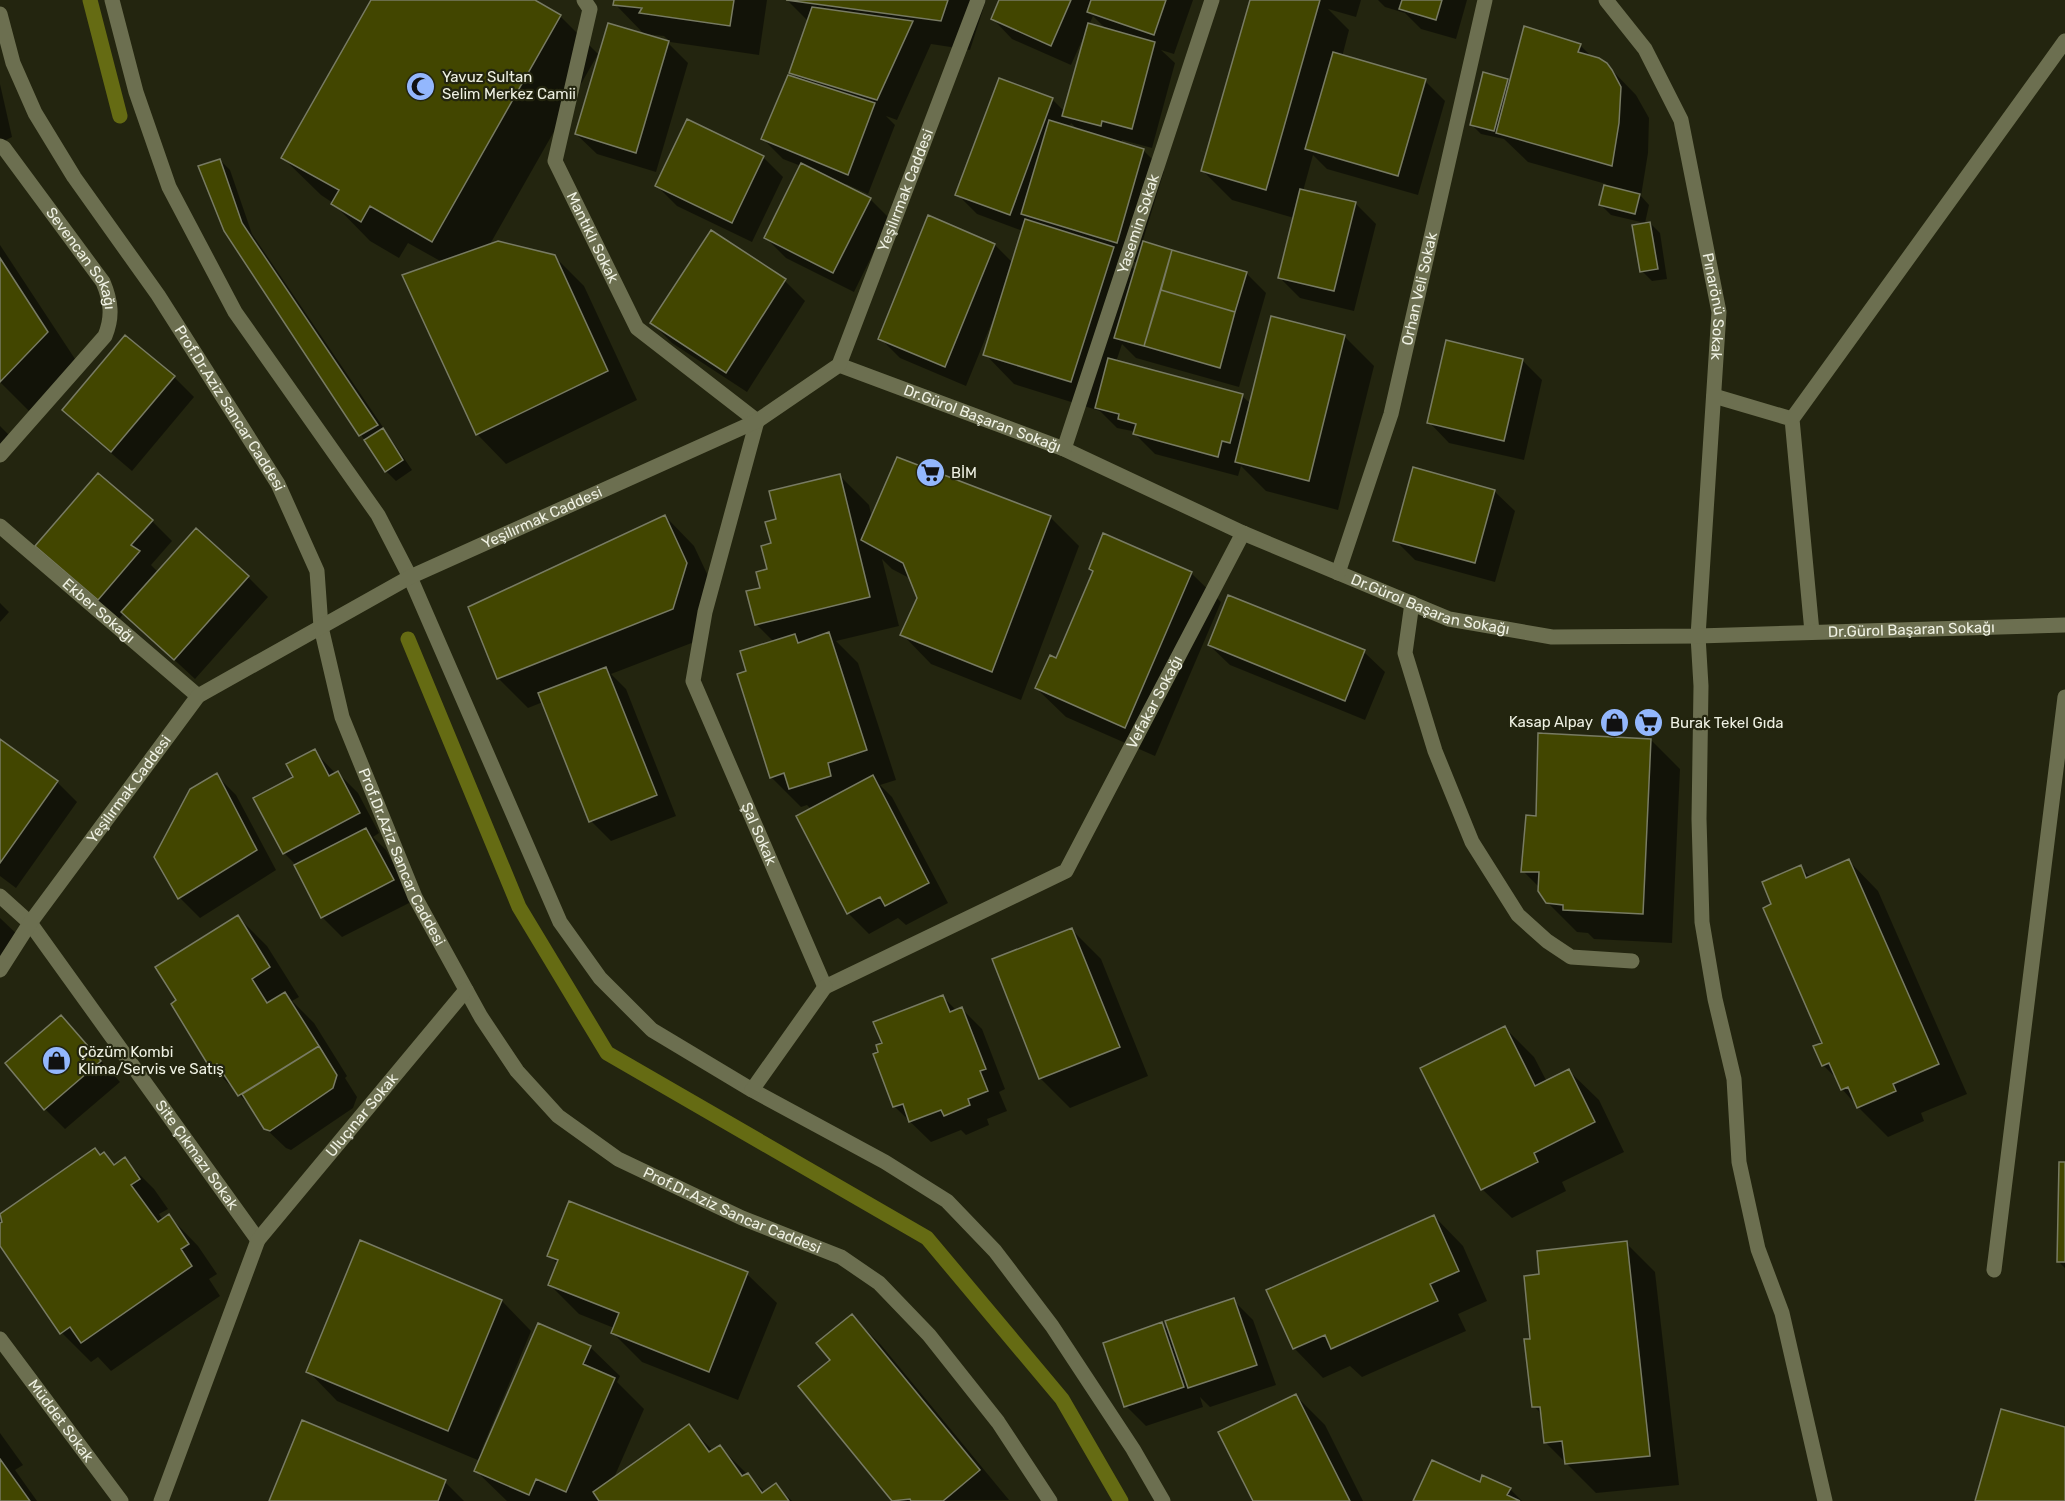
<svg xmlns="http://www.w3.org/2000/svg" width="2065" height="1501" font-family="Rubik,sans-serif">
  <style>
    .shadow { fill: #0007; fill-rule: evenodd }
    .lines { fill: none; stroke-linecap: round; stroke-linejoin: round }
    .stream { stroke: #656b13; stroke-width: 15 }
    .building { fill: #424600; stroke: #787b63; stroke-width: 1.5 }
    .service { stroke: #6c6f50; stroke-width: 15 }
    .pedestrian { stroke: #6c6f50; stroke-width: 15 }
    .minor { stroke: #6c6f50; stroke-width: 15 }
    .labels { text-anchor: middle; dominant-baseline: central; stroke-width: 4.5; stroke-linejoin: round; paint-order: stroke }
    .poi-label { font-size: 15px; fill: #eff1e3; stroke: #23250f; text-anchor: start }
    .street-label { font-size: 15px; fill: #eff1e3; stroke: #23250f }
  </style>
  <rect width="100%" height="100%" fill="#23250f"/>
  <path class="shadow" d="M372,0H532L560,16L598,54L489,246L554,256L584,286L637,400L506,464L477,434L442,262L408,243L399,258L370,241L333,203L321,195L283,158Z
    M615,0H767L759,55L670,42L664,36L644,34L615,4Z
    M787,0H986L970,50L931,44L897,120L886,116L895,125L868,194L846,184L845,187L870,199L890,219L854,292L786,258L766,238L801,166L783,159L763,139L798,79L791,72L808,21Z
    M1001,0H1193L1174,54L1161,50L1175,63L1152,148L1122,140L1121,144L1144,151L1164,171L1142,243L1246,273L1266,293L1239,387L1136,358L1122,344L1116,362L1242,396L1251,404L1344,336L1374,366L1338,510L1266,491L1241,466L1238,476L1155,454L1132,431L1117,428L1100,411L1014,384L985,354L996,317H994L966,386L900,358L880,338L929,217L995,245L1013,263L1023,231L977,214L957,194L1052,99L1065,112L1085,37L1084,36L1071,65L1012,39L992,18ZM1093,16L1107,30L1089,25ZM1071,123L1079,131L1069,128ZM1122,258L1138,263L1136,271Z
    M1252,0H1361L1356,17L1328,9L1349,30L1342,57L1425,81L1445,101L1418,195L1327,169L1313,155L1303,191L1356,204L1376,224L1354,311L1300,298L1280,278L1294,218L1232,200L1202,170Z
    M1378,0H1467L1456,39L1421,29L1405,13L1385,7Z
    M668,43L688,63L656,172L597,154L576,134Z
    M1580,45L1593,58L1606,64L1636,95L1649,118L1648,153L1641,196L1649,205L1645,223L1611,215L1601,205L1606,184L1528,162L1504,139L1481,134L1471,124L1508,80L1511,83Z
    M0,84L12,137L0,143Z
    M763,157L783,177L752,242L677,206L657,186Z
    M220,160L230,170L252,234L412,470L396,481L386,471L361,435L225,231Z
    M1650,223L1660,233L1667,279L1652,281L1642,271Z
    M712,232L785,281L805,301L747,392L672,343L652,323Z
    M0,245L77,362L29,411L0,382Z
    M1522,360L1542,380L1524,460L1449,443L1429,422Z
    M174,377L194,397L132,471L84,430L64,410Z
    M0,426L10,436L0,447Z
    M840,476L869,505L872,518L1050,517L1079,546L1021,700L931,664L902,634L918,598L911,579L892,569L882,559L899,626L836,641L858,663L896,780L880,785L892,797L948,903L906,925L898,918L869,934L849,914L798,817L812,810L807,805L801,807L771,777L748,672L774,642L756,624L762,589L768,570L777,520Z
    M1494,491L1515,511L1495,582L1415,560L1395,540Z
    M665,516L694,546L716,593L702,639L611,674L626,689L676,816L611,841L591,821L543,702L528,708L498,678Z
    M152,521L172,541L151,565L158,572L248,577L268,597L195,679L124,613L119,619L57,566L37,546Z
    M1090,568L1191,573L1221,602L1155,756L1066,717L1036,688L1056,660L1094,572Z
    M1229,596L1364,652L1385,672L1365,720L1230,665L1209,645Z
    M0,603L9,612L0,622Z
    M1651,740L1680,769L1672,943L1594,939L1588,933L1577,932L1547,902L1540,888L1523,871L1537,817Z
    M0,741L57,782L77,802L16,888L0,876Z
    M314,751L336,774L338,773L358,793L379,833L373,837L386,850L413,901L342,937L322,917L296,865L284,853L255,799L295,778Z
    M216,775L236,795L276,870L200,918L180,898Z
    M1849,861L1878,891L1967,1094L1921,1113L1924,1121L1888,1137L1858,1107L1842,1089L1838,1080L1823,1065L1824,1044L1773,904L1800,867L1811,878Z
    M238,917L267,946L299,997L292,1001L314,1023L347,1076L345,1078L357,1097L353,1108L291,1150L286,1148L265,1128L253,1109L212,1067L178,1001Z
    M0,918L22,939L0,967Z
    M1072,930L1101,959L1148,1076L1070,1108L1040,1078Z
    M943,997L957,1011L962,1009L982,1029L1005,1089L999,1092L1007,1111L987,1119L989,1125L966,1135L961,1130L931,1142L895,1107L875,1055L880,1053L884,1043Z
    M61,1017L120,1082L65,1129L45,1109Z
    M1505,1028L1534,1057L1547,1082L1569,1071L1599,1100L1624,1152L1562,1182L1566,1191L1512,1218L1482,1189Z
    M95,1150L101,1156L104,1154L116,1166L124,1159L154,1189L168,1209L159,1214L163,1220L169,1216L198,1246L217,1274L209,1279L220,1296L111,1371L98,1357L91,1362L62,1333L0,1244V1225L4,1222L0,1216Z
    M2065,1163V1268L2058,1261Z
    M1434,1216L1463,1246L1487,1301L1458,1314L1466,1331L1362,1377L1350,1366L1323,1378L1294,1348Z
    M360,1242L502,1301L531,1331L481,1451L483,1453L590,1347L620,1376L617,1382L644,1409L613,1480L689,1426L713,1451L720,1447L766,1493L776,1485L792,1501H507L476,1471L480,1461L337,1401L308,1371Z
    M1626,1243L1655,1272L1679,1485L1596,1493L1545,1442L1542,1415L1534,1406L1532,1340L1541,1275Z
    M549,1255L747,1274L777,1303L738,1400L642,1362L613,1333L614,1328L579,1314L550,1285L558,1264Z
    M1233,1300L1253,1320L1276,1385L1210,1407L1200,1397L1203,1407L1146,1426L1126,1406L1162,1324L1171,1333Z
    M852,1316L881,1345L1009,1500L894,1501L800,1386L832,1361Z
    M1296,1396L1325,1425L1363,1501H1254Z
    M0,1433L23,1465L15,1470L37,1501H0Z
    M445,1482L464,1501H271Z
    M1510,1489L1522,1501H1415Z"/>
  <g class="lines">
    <path class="stream" d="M90,0L120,116
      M408,639L519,907L607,1053L927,1238L1062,1399L1121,1501"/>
  </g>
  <path class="building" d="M371,0H535L561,15L432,242L370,206L361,222L331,204L339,190L281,158Z
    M614,0H734L730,26L639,13L642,8L613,5Z
    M786,0H948L941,21Z
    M999,0H1071L1051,46L991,19Z
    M1091,0H1166L1154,35L1087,12Z
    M1250,0H1320L1266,190L1201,171Z
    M1402,0H1442L1436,20L1399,9Z
    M812,7L913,21L877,100L789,73Z
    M608,23L669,41L636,153L575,134Z
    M1088,23L1155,42L1132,129L1102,121L1101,126L1062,116Z
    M1524,26L1581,44L1578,52L1599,58L1607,63L1612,70L1621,87L1619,123L1612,166L1496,133Z
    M1333,52L1426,79L1398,176L1305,149Z
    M1483,72L1508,79L1494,131L1470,125Z
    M788,75L875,103L848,175L761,139Z
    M999,78L1053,98L1010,215L955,195Z
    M687,119L764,156L732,223L655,186Z
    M1049,120L1144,149L1117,243L1021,214Z
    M220,159L242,223L378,425L359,436L224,231L198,166Z
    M801,163L871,198L833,273L764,238Z
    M1604,185L1640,194L1635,214L1599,205Z
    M1300,189L1356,202L1334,291L1278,278Z
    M928,215L995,244L945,367L878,339Z
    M1025,219L1114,247L1071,382L983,355Z
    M1650,222L1658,269L1640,272L1632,225Z
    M711,230L786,279L726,373L650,323Z
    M498,241L555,255L608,371L476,435L402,275Z
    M1143,241L1172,250L1144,346L1114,338Z
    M1172,250L1247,272L1235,312L1161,290Z
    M0,258L48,332L0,382Z
    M1161,290L1235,312L1220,368L1144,346Z
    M1271,316L1345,335L1309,481L1235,462Z
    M125,335L175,376L111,452L62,410Z
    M1446,340L1523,359L1504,441L1427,423Z
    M1108,358L1243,394L1230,443L1222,441L1218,457L1133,434L1136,424L1118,419L1119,414L1095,408Z
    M383,428L403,460L385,472L364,440Z
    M897,457L1051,516L992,672L900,635L917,598L903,563L861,540Z
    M1413,467L1495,490L1475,563L1393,541Z
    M98,473L153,520L131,545L140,551L98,600L35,546Z
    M840,474L870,597L755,625L746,591L760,588L756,572L767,569L761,546L771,543L765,522L776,519L769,491Z
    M665,515L687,563L673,609L497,679L468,607Z
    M196,528L249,576L174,660L121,612Z
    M1103,533L1192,572L1125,728L1035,688L1050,655L1056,658L1093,571L1089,569Z
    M1228,595L1365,650L1345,701L1208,645Z
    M829,632L867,750L828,763L831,776L789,789L784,773L770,778L737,674L746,671L740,651L795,634L798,643Z
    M606,667L657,795L589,822L538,693Z
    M1538,733L1651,739L1643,914L1563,910V905L1546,903L1538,891L1539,872H1521L1526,815L1536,816Z
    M0,739L58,781L0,863Z
    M315,749L329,776L338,771L360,813L283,854L253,798L293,777L286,764Z
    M217,773L257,850L178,899L154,857L190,789Z
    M873,775L929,883L885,906L880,897L847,914L796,816Z
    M366,828L394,880L321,918L294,865Z
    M1849,859L1939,1064L1893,1084L1896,1091L1857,1108L1848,1087L1841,1090L1829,1063L1822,1066L1813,1046L1822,1043L1763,908L1771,904L1762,882L1801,865L1806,878Z
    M238,915L270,967L252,979L267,1003L285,992L319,1046L238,1096L217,1064L210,1068L171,1004L176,1000L155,967Z
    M1072,928L1120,1047L1039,1079L992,959Z
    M943,995L950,1012L962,1007L986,1069L980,1071L988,1091L968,1099L970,1105L944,1116L941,1110L909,1122L903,1104L893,1107L873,1054L878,1052L876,1045L882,1043L873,1022Z
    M61,1015L101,1061L44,1110L5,1063Z
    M1505,1026L1535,1086L1569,1069L1595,1122L1534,1153L1538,1162L1481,1190L1420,1068Z
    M319,1046L337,1075L333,1088L270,1131L264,1129L242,1094Z
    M95,1148L100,1155L104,1152L114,1165L125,1157L140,1179L131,1185L158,1222L169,1214L189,1244L181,1249L192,1266L81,1343L70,1327L60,1334L0,1246V1223L2,1222L0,1214Z
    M2059,1162H2065V1262H2057Z
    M569,1201L748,1272L709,1372L611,1333L619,1313L548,1285L558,1260L547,1256Z
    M1434,1215L1459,1271L1430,1284L1438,1301L1331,1349L1325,1335L1293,1349L1266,1290Z
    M360,1240L502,1300L448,1431L306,1372Z
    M1627,1241L1650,1456L1565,1464L1562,1441L1544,1443L1540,1407H1532L1524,1339H1530L1524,1276L1539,1274L1537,1251Z
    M1234,1298L1257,1365L1188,1388L1165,1321Z
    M852,1314L980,1470L943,1501H911L910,1499L892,1501L798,1386L830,1360L816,1343Z
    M1162,1322L1184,1387L1124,1407L1103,1343Z
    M538,1323L591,1346L583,1364L615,1378L566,1492L536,1479L529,1495L474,1471Z
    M1296,1394L1350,1501H1253L1218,1432Z
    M2001,1409L2065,1427V1501H1975Z
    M302,1420L446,1480L438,1501H269Z
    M689,1424L709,1452L720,1445L742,1476L748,1473L762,1493L776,1483L789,1501H599L593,1492Z
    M0,1459L30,1501H0Z
    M1432,1460L1480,1482L1482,1475L1511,1488L1507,1495L1520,1501H1413Z"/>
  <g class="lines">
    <path class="service" d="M1412,603L1405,653L1435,751L1472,842L1518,915L1547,941L1571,957L1632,961
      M1994,1270L2065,697"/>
    <path class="pedestrian" d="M1714,396L1792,419L2065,41
      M1792,419L1812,632
      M1698,636L1701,686L1699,819L1702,922L1715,999L1734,1079L1739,1162L1758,1249L1782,1313L1825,1501"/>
    <g class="minor">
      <path d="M112,0L136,92L169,187L235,312L378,515L410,577L560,922L600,978L652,1030L752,1090L885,1162L947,1201L995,1251L1052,1326L1133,1449L1163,1501"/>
      <path id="s1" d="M584,0L590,9L555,161L637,328L757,421L705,612L693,681L825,987L1066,871L1243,533"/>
      <path id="s2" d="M1606,0L1645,49L1681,120L1719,312L1698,636"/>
      <path id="s3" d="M0,14L13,63L35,113L74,177L158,295L278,484L317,571L321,627L342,717L415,897L481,1017L517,1071L558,1116L618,1159L742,1218L841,1257L879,1283L929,1335L998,1422L1050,1501"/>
      <path id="s4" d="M0,146L4,148L103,282C111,301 113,317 105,336L0,455"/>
      <path id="s5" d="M839,365L1064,449L1243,533L1449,619L1552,637L1698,636L2065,625"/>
      <path id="s6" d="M1064,449L1212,0"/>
      <path id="s7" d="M0,526L198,696"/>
      <path id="s8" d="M1338,573L1391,414L1485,0"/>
      <path id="s9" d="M0,896L30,923L258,1240"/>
      <path id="s10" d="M0,970L30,923L198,696L410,577L757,421L839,365L978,0"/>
      <path d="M752,1090L825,987"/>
      <path id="s11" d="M0,1339L121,1501"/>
      <path id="s12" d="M161,1501L258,1240L466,990"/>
    </g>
  </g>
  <defs>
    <symbol id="mosque-disc" viewBox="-11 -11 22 22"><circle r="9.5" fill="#93b7fd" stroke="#23250f"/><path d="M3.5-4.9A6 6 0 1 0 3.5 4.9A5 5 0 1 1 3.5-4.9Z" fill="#111"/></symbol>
    <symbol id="supermarket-disc" viewBox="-11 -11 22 22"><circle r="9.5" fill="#93b7fd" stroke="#23250f"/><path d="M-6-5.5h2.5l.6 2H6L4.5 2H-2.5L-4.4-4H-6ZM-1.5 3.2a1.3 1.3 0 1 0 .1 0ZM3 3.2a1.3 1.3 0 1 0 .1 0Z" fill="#111"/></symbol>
    <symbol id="shop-disc" viewBox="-11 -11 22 22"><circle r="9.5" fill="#93b7fd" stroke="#23250f"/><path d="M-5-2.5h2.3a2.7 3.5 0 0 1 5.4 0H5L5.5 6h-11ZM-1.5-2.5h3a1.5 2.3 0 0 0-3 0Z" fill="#111"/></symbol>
  </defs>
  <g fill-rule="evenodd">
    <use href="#mosque-disc" x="404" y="70" width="33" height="33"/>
    <use href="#supermarket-disc" x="914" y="456" width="33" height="33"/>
    <use href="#shop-disc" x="1598" y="706" width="33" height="33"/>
    <use href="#supermarket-disc" x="1632" y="706" width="33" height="33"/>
    <use href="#shop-disc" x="40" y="1044" width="33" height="33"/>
  </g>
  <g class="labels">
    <g class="poi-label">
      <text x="442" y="77">Yavuz Sultan<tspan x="442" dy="17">Selim Merkez Camii</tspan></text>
      <text x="951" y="473">BİM</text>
      <text x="1593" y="722" text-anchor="end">Kasap Alpay</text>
      <text x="1670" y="723">Burak Tekel Gıda</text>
      <text x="78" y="1052">Çözüm Kombi<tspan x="78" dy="17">Klima/Servis ve Satış</tspan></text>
    </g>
    <g class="street-label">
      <text stroke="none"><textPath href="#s10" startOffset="1248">Yeşilırmak Caddesi</textPath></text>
      <text stroke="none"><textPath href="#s6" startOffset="237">Yasemin Sokak</textPath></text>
      <text stroke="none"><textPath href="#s1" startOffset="252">Mantıklı Sokak</textPath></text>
      <text stroke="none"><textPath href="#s4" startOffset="140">Sevencan Sokağı</textPath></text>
      <text stroke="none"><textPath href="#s8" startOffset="296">Orhan Veli Sokak</textPath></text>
      <text stroke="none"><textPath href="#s2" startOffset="332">Pınarönü Sokak</textPath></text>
      <text stroke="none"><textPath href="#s3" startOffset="459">Prof.Dr.Aziz Sancar Caddesi</textPath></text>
      <text stroke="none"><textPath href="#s5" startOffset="153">Dr.Gürol Başaran Sokağı</textPath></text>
      <text stroke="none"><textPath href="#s10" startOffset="726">Yeşilırmak Caddesi</textPath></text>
      <text stroke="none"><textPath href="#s5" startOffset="639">Dr.Gürol Başaran Sokağı</textPath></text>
      <text stroke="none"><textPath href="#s7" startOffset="130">Ekber Sokağı</textPath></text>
      <text stroke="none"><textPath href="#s5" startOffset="1125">Dr.Gürol Başaran Sokağı</textPath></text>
      <text stroke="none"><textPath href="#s1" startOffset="1564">Vefakar Sokağı</textPath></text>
      <text stroke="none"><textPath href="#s10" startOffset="222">Yeşilırmak Caddesi</textPath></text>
      <text stroke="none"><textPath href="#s1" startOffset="939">Şal Sokak</textPath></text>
      <text stroke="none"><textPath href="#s3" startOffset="945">Prof.Dr.Aziz Sancar Caddesi</textPath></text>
      <text stroke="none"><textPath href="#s12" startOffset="441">Uluçınar Sokak</textPath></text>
      <text stroke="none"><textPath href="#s9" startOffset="326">Site Çıkmazı Sokak</textPath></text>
      <text stroke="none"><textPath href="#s3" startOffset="1449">Prof.Dr.Aziz Sancar Caddesi</textPath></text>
      <text stroke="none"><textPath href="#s11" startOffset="102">Müddet Sokak</textPath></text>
    </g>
  </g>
</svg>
